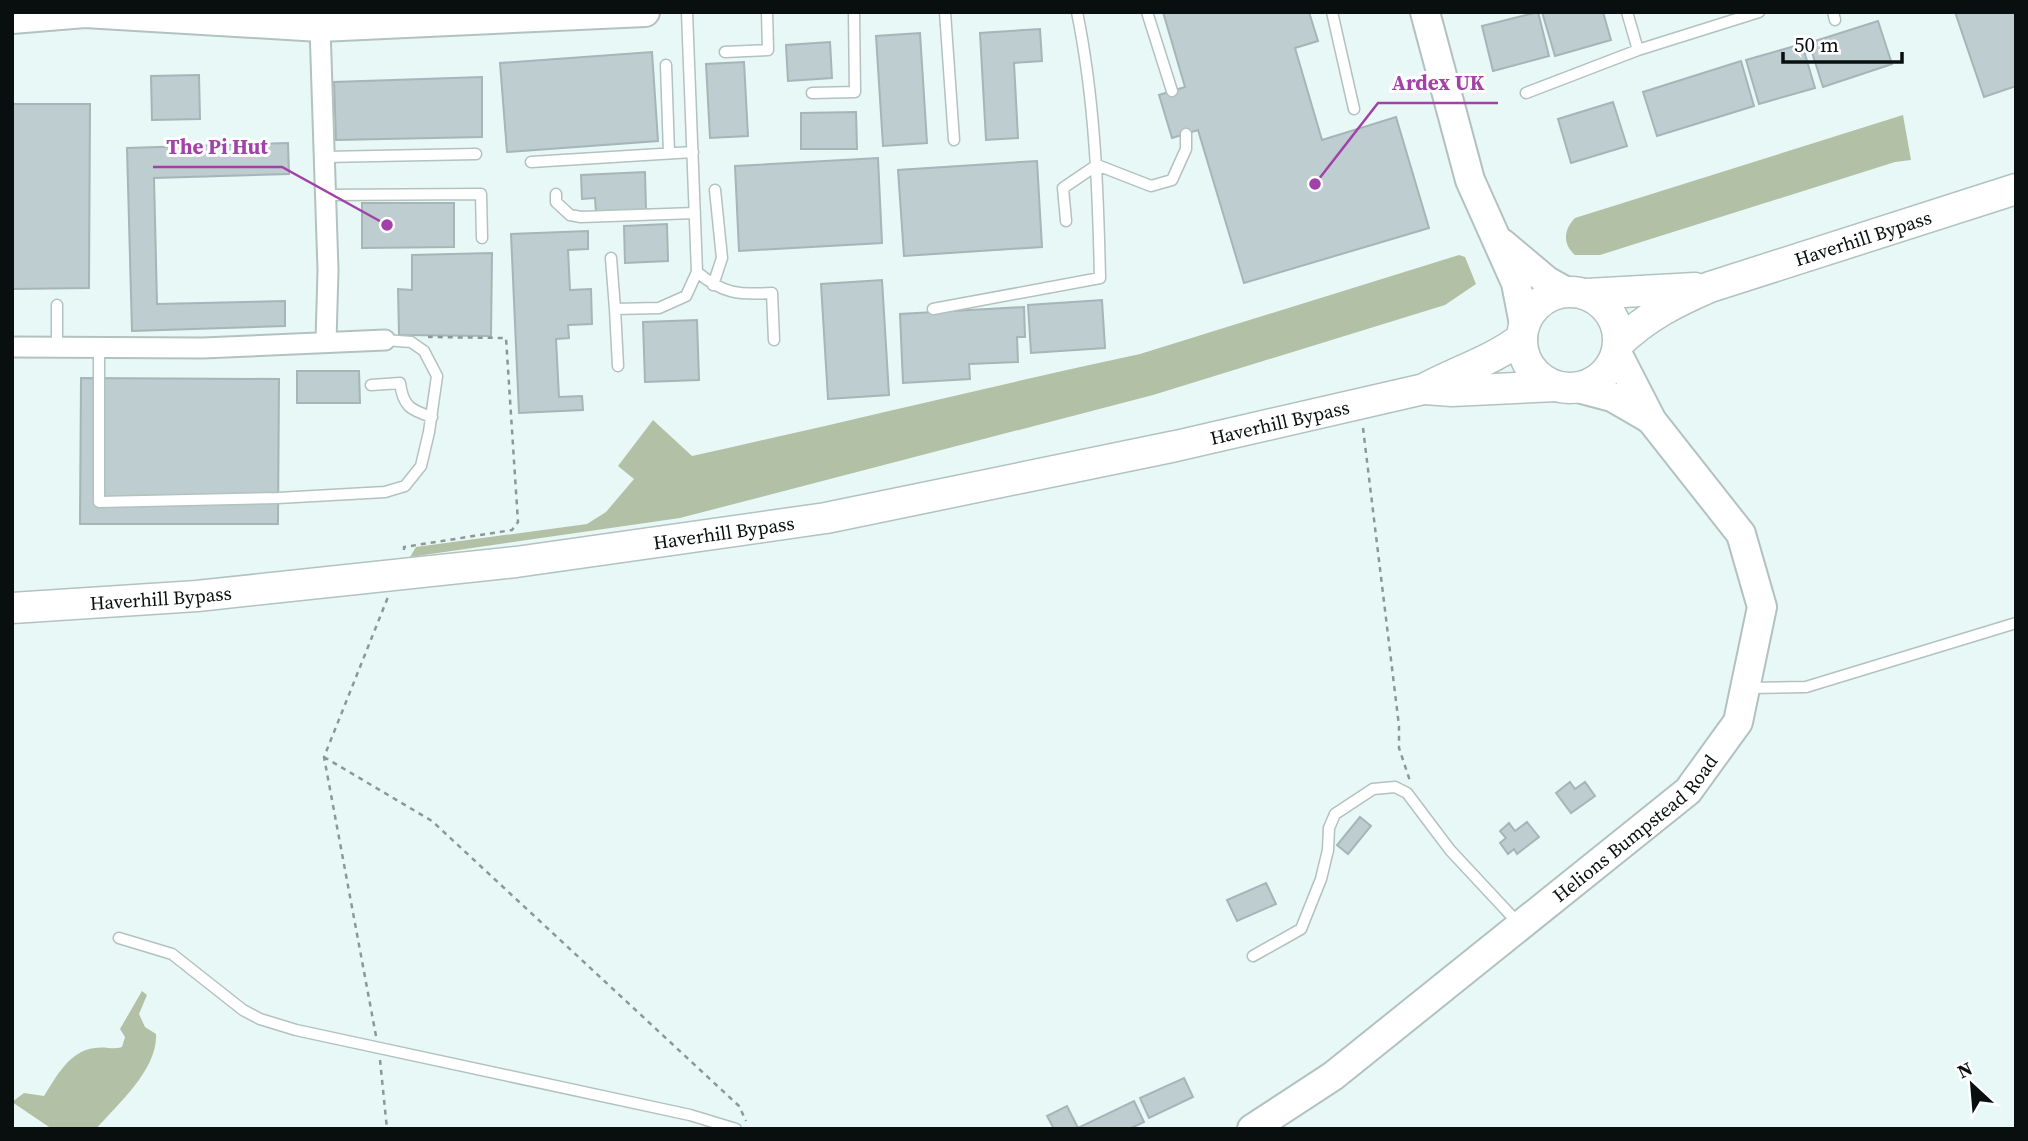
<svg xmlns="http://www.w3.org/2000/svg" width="2028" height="1141" font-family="'Source Serif 4',serif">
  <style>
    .forest { fill: #b2c0a5 }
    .building { fill: #bdcdd0; stroke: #a5b5b8; stroke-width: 2 }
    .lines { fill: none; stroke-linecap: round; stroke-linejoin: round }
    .lane-casing { stroke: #b2c2bf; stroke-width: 13 }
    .street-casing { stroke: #b2c2bf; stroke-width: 23 }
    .secondary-casing { stroke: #b2c2bf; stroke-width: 32 }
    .primary-casing { stroke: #b2c2bf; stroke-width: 33 }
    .path { stroke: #8c9896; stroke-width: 2.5; stroke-dasharray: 5 5; stroke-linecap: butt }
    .lane { stroke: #fff; stroke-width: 10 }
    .street { stroke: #fff; stroke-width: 19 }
    .secondary { stroke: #fff; stroke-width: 28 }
    .primary { stroke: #fff; stroke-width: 30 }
    .labels { text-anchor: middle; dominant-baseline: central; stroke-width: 6; stroke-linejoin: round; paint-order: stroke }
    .street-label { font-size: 19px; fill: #090f0e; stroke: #fff }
    .leader { fill: none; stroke: #a241a8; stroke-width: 2.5 }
    .callout-dot { fill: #a241a8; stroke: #fff; stroke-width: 2.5 }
    .callout-label { font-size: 21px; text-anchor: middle; font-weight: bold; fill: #a241a8; stroke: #fff; stroke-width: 6; stroke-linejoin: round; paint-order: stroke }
  </style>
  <rect width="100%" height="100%" fill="#e8f8f6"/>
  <path class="forest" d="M1903,115L1911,160L1895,162L1600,255H1575C1562,244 1564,229 1575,218Z
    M1459,255L1465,257L1476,284L1445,305L1153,395L680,518L410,557L416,547L587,524L606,512L634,479L618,466L653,420L692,456C842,423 991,386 1140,354Z
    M142,991L147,995L139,1014L145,1027L156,1034C158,1069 118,1104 96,1129H52L12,1102L24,1093L44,1096C57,1076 69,1051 95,1048C105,1046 113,1050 122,1047L125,1037L120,1029Z"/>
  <path class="building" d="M1163,12H1309L1318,41L1295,48L1322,140L1396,117L1429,228L1244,283L1198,130L1172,138L1159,95L1185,87Z
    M1538,12L1549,56L1493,71L1482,26Z
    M1542,12H1603L1611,40L1555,56Z
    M1955,12H2016V86L1984,97Z
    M1878,21L1892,64L1823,87L1809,43Z
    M1040,29L1042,61L1014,63L1018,138L986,140L980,33Z
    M920,33L927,143L883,146L876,36Z
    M830,42L832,78L788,81L786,45Z
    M1802,44L1815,88L1759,104L1746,60Z
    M652,52L658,141L507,152L500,63Z
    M1741,61L1754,106L1657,136L1643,92Z
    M744,62L748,136L710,138L706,64Z
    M199,75L200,119L152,120L151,76Z
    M482,77V137L336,140L334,82Z
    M1613,102L1627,146L1571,163L1558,119Z
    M12,104H90L89,288L12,289Z
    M856,112L857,149H801V113Z
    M288,143L289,174L154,178L157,304L285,301V326L132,331L127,148Z
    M878,158L882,243L739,251L735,166Z
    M1037,161L1042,247L904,256L898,170Z
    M645,172L646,210L596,213L595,198L582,199L581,175Z
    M362,203H454V247L362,248Z
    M667,224L668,261L625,263L624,226Z
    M588,231V249L568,250L570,290L591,289L592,324L568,325L569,338L556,339L559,397L582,396L583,410L519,413L511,234Z
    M492,253L491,336L399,335L398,289L412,290V255Z
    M882,280L889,395L828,399L821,284Z
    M1102,300L1105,348L1031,353L1028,305Z
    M1024,307L1025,337H1017L1018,362L969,364L970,379L903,383L900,314Z
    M697,320L699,380L645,382L643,322Z
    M297,371H359L360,403H297Z
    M81,378L279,379L278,524H80Z
    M1570,782L1575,789L1585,782L1595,796L1571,813L1556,793Z
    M1360,817L1371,826L1348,854L1337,845Z
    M1527,822L1539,837L1517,854L1514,849L1508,854L1500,843L1506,838L1500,831L1509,823L1515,831Z
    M1266,883L1276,904L1237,921L1227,900Z
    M1184,1078L1193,1097L1149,1118L1140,1098Z
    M1134,1101L1144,1122L1129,1129H1054L1047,1116L1067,1106L1078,1128Z"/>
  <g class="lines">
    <defs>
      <path id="lane" d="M945,12L954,140
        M1147,12L1172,91
        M1332,12L1354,109
        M1627,12L1638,50
        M1833,12L1835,20
        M725,52L768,50L767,12
        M666,65L669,153
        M812,93L855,92L854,12
        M1526,93L1638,50L1759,12
        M325,157L476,154
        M531,162L693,152
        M1097,165L1151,186L1172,180L1186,149V134
        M556,194V202L570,215L581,217L695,213
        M326,195L481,194L482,238
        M1066,221L1063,188L1097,165
        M611,258L615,309L659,308L686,296L697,272L687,12
        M697,272C723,294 739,295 772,293L774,340
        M713,285L722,258L715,190
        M615,309L618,366
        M933,309L1100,278C1098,189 1095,100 1077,12
        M57,347V305
        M99,347V502L278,498L385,492L405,486L421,466L429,432L437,376L424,351L411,342L385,340
        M371,385L400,383C403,406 410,410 432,417
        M1748,688L1806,687L2016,623
        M119,938L172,954L243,1010L260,1019L296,1030L690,1115L736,1129
        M1253,956L1301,929L1321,879L1328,850L1329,828L1335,814L1373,789L1395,787L1407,793L1450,850L1519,924"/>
      <path id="street" d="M320,27L328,270L326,341
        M12,347L203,348L385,340"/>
      <g id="secondary">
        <path d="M1425,12L1470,180L1516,283L1524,324"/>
        <path d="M12,19L85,13L320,27L645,12"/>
        <path d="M1503,244L1547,281L1565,291"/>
        <path d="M1578,388L1612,397L1650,419"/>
        <path id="s1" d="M1252,1129L1333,1076L1688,791L1738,722L1762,607L1741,534L1652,421L1617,353"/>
      </g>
      <g id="primary">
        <circle cx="1570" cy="340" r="48"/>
        <path d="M1587,294L1695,288"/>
        <path id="s2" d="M1619,343C1646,317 1675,302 1710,287L2016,189"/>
        <path d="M1425,389L1452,391L1556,386"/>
        <path id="s3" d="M12,608L197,596L516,562L826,518L1176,446L1424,389C1457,371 1492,361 1522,338"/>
      </g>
    </defs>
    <use href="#lane" class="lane-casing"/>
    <use href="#street" class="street-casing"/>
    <use href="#secondary" class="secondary-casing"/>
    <use href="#primary" class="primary-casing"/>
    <path class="path" d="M1363,428L1399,726V748L1410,781
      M404,550V547L512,530L518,522L506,338L428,337
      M324,757L432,821L739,1106L746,1121
      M376,1036L324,757L388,597
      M380,1060L387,1129"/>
    <use href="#lane" class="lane"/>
    <use href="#street" class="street"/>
    <use href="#secondary" class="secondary"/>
    <use href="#primary" class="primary"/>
  </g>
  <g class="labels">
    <g class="street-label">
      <text stroke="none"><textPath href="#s2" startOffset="268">Haverhill Bypass</textPath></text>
      <text stroke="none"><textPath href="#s3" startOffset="1283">Haverhill Bypass</textPath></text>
      <text stroke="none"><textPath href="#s3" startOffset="716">Haverhill Bypass</textPath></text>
      <text stroke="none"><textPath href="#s3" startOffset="149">Haverhill Bypass</textPath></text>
      <text stroke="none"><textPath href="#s1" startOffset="488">Helions Bumpstead Road</textPath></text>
    </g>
  </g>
  <path class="leader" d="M1315 184L1378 103H1498M387 225L282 167H153"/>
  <g class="callout-dot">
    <circle cx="1315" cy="184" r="7"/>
    <circle cx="387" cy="225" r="7"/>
  </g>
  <g class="callout-label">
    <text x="1438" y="90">Ardex UK</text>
    <text x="217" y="154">The Pi Hut</text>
  </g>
  <rect width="2028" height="1141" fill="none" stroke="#090f0e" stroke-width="28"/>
  <g transform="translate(1972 1085) rotate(334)" stroke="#ffffff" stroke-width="5" paint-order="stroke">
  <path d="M0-5L12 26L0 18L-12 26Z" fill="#090f0e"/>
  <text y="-10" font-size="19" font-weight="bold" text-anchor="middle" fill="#090f0e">N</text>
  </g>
  <path d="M1783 52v10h119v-10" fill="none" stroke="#090f0e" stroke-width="3.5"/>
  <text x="1794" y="52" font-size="21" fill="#090f0e" stroke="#ffffff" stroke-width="5" paint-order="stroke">50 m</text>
</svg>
